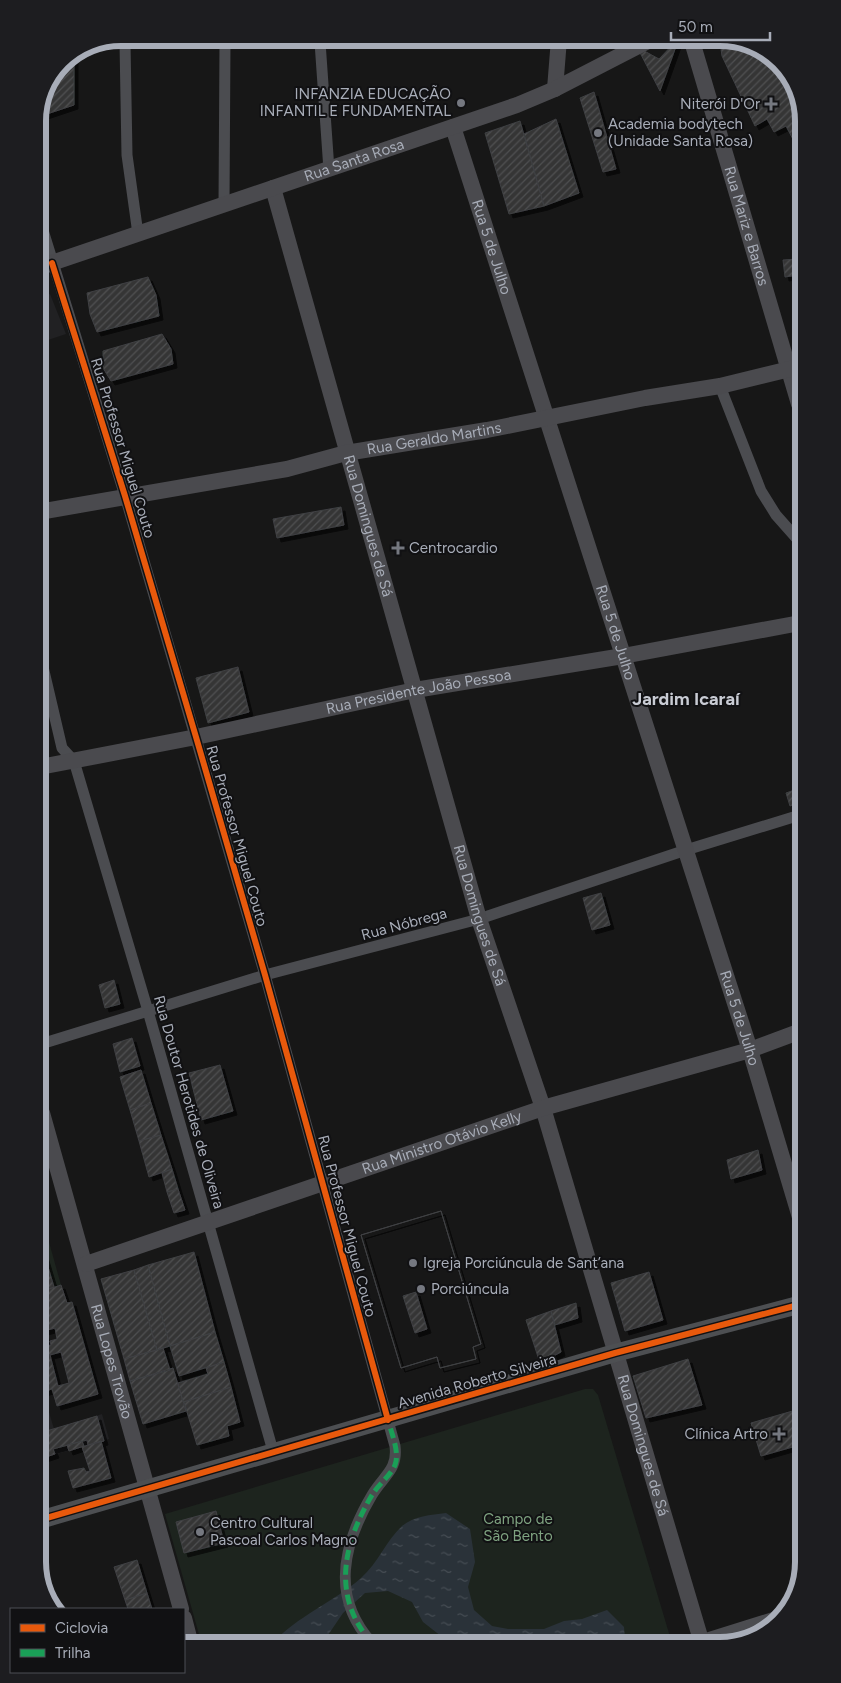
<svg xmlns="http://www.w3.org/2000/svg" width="841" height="1683" font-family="Figtree,sans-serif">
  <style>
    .built { fill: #212123 }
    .park { fill: #1d241e }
    .water { fill: url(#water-ripples) }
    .building { fill: url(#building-hatch); stroke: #3f4043; fill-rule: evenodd; filter: url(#shadow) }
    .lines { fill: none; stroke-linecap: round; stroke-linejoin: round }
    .street { stroke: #4b4c50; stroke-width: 11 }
    .secondary { stroke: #4a4a4e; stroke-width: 16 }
    .primary { stroke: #4d4f52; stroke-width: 18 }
    .quiet { stroke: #1a9f57; stroke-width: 5; stroke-dasharray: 10 5; stroke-linecap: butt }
    .cycleway-casing { stroke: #111113; stroke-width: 9 }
    .cycleway { stroke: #e8590c; stroke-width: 6 }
    .poi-dot { fill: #757880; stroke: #111113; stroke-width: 2 }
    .labels { text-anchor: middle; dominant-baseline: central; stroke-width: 4; stroke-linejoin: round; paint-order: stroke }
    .poi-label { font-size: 15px; fill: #a8adb8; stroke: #111113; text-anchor: start }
    .street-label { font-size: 15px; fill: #a8adb8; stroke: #111113 }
    .park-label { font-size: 15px; fill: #7fa381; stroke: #111113 }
    .quarter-label { font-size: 18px; font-weight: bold; fill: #c9ccd4; stroke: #111113 }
    .rim { fill: none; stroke: #a8adb8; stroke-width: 6 }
  </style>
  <defs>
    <pattern id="water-ripples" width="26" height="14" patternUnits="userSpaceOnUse" patternTransform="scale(1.25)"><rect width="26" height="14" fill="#2a3239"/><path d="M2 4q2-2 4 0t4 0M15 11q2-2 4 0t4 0" fill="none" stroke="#464d54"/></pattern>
    <pattern id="building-hatch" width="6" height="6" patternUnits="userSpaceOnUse" patternTransform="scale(1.25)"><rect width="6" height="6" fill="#353536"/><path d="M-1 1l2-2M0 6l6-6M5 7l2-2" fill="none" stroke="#4f5051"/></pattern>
    <filter id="shadow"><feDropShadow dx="4" dy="4" stdDeviation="0" flood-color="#0009"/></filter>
  </defs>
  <rect width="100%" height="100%" fill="#171717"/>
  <path class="built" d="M50,294L66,334L39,343L38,298Z
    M43,1392L54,1429L102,1414L109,1439L43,1458Z"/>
  <path class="park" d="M42,1217L61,1285L43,1291Z
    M585,1389H593L598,1395L671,1640L202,1645L165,1514Z"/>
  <path class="water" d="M446,1513L470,1529L475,1562L468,1587L474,1610L492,1626L508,1629H544L564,1621L582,1619L607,1610L624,1627L625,1640L596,1641L584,1636L571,1641L446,1642L441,1636L423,1622L412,1602L388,1591L365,1593L343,1613L328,1635L314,1643L272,1644C297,1616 334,1602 361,1578C378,1563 386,1541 402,1526C414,1516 431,1515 446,1513Z"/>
  <path class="building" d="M679,38L660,91L637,47L659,59Z
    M730,39L771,55L797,89V147L786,126L774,132L767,119L755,126L722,56L721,49L725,42Z
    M74,54V105L38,117L62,62Z
    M594,92L616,169L603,172L580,98Z
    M556,119L579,193L544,206L524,134Z
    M520,121L544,206L509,214L485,133Z
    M798,259V275L785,277L783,260Z
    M148,277L156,295L159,316L97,332L90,314L87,293Z
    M162,334L171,349L173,364L111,381L103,368V351Z
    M341,507L344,525L277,538L273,519Z
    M238,667L249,712L208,723L196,678Z
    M800,788V802L790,806L786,793Z
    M601,893L610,925L592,930L583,898Z
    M114,980L120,1004L105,1008L99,985Z
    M132,1038L140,1066L120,1072L113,1044Z
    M220,1065L233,1111L201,1120L189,1073Z
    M141,1070L151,1103L130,1110L120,1077Z
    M151,1103L161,1135L139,1141L130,1110Z
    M161,1135L172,1169L149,1177L139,1141Z
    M758,1150L762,1170L731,1179L727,1160Z
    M172,1169L178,1189L167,1192L162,1173Z
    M178,1189L185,1210L174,1213L167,1192Z
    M441,1211L481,1344L473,1347L476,1359L440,1368L437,1357L401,1368L361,1235ZM416,1292L427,1329L415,1333L403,1296Z
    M441,1211L481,1344L473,1347L476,1359L440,1368L437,1357L401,1368L361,1235Z
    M42,1247L54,1287L43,1291Z
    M194,1252L215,1332L170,1346L148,1265Z
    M148,1265L170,1346L157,1350L134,1270Z
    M134,1270L157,1350L124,1359L101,1279Z
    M649,1272L663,1320L625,1331L611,1283Z
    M61,1285L67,1303L72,1302L98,1394L57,1406L52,1389L43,1392V1291ZM55,1328L57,1339L50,1341L51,1345L47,1346L44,1331ZM61,1352L69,1383L58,1386L50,1355Z
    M576,1303L578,1318L555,1325L551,1311Z
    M551,1311L561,1352L540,1363L526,1320Z
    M215,1332L224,1362L179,1376L170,1346Z
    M163,1348L170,1370L130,1381L124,1359Z
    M688,1359L702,1405L646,1418L633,1376Z
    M224,1362L231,1387L183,1402L178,1383L208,1374L206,1368Z
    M173,1368L186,1411L143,1424L130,1381Z
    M231,1387L240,1422L227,1426L229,1436L197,1445L184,1402Z
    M803,1408V1444L761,1456L751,1423Z
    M97,1416L104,1441L88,1445L87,1440L53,1449L55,1454L43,1458V1432Z
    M82,1441L84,1446L69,1451L67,1445Z
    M101,1441L111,1478L73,1488L68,1471L84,1468L86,1472L90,1471L82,1447Z
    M216,1511L224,1543L184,1553L176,1522Z
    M137,1560L147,1593L125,1600L114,1567Z
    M147,1593L152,1609H128L125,1600Z"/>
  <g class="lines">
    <path class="street" d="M320,42L329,170
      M125,43L127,155L138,234
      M224,204L225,42
      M38,214L125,496L265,975L395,1446C398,1470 384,1475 372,1495C343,1544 330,1597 372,1643
      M720,386L761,491L776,515L799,541
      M40,654L62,748L74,761L148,1011L273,1451
      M41,1044L265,975L479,919L686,850L800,815
      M701,1640L781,1615"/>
    <g class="secondary">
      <path id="s1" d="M691,38L799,404"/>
      <path d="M555,89L559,39"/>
      <path id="s2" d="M453,127L750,1050L802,1224"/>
      <path id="s3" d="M273,188L479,919L543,1108L701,1640"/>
      <path id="s4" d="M38,272L46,265L517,105L555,89L654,38"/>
      <path id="s5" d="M39,512L287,469L346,453L487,430L645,398L720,386L798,367"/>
      <path id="s6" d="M40,767L196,737L415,690L623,656L800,623"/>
      <path id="s7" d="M42,1113L181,1609"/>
      <path id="s8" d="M86,1264L543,1108L750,1050L801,1031"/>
      <path d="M184,1618L191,1645"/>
    </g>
    <path class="primary" d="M43,1519L615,1353L802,1304"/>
    <path class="quiet" d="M372,1643C331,1597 343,1544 372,1495C378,1485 391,1475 395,1465C400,1452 391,1432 388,1420"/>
    <defs>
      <path id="cycleway" d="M52,263L125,496L196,737L265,975L388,1420
        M43,1519L615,1353L802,1304"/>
    </defs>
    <use href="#cycleway" class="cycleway-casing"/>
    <use href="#cycleway" class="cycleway"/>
  </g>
  <g class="poi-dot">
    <circle cx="461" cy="103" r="5"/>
    <path d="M768.5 96.5h5v5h5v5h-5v5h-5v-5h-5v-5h5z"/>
    <circle cx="598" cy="133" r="5"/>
    <path d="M395.5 540.5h5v5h5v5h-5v5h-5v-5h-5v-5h5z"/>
    <circle cx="413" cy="1263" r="5"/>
    <circle cx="421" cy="1289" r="5"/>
    <path d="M776.5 1426.5h5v5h5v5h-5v5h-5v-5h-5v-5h5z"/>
    <circle cx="200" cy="1532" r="5"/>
  </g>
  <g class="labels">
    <g class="poi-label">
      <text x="451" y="94" text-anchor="end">INFANZIA EDUCAÇÃO<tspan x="451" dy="17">INFANTIL E FUNDAMENTAL</tspan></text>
      <text x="760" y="104" text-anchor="end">Niterói D'Or</text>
      <text x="608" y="124">Academia bodytech<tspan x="608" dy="17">(Unidade Santa Rosa)</tspan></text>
      <text x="409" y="548">Centrocardio</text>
      <text x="423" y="1263">Igreja Porciúncula de Sant’ana</text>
      <text x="431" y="1289">Porciúncula</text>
      <text x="768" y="1434" text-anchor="end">Clínica Artro</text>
      <text x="210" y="1523">Centro Cultural<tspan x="210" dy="17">Pascoal Carlos Magno</tspan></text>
    </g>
    <g class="street-label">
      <text stroke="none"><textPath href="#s4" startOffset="336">Rua Santa Rosa</textPath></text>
      <text stroke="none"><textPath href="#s1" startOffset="196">Rua Mariz e Barros</textPath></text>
      <text stroke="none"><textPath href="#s2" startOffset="126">Rua 5 de Julho</textPath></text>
      <text stroke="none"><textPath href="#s5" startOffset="402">Rua Geraldo Martins</textPath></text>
      <text transform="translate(123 448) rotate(73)">Rua Professor Miguel Couto</text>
      <text stroke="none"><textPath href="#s3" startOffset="351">Rua Domingues de Sá</textPath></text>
      <text stroke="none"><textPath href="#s2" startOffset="531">Rua 5 de Julho</textPath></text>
      <text stroke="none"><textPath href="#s6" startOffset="386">Rua Presidente João Pessoa</textPath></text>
      <text transform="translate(237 836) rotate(74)">Rua Professor Miguel Couto</text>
      <text stroke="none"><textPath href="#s3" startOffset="756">Rua Domingues de Sá</textPath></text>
      <text transform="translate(404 924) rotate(-15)">Rua Nóbrega</text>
      <text stroke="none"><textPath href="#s2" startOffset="936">Rua 5 de Julho</textPath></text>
      <text transform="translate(189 1102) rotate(74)">Rua Doutor Herotides de Oliveira</text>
      <text stroke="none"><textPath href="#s8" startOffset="376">Rua Ministro Otávio Kelly</textPath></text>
      <text transform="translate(347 1226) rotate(75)">Rua Professor Miguel Couto</text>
      <text stroke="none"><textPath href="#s7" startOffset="258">Rua Lopes Trovão</textPath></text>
      <text transform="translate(477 1381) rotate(-16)">Avenida Roberto Silveira</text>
      <text stroke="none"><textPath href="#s3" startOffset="1311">Rua Domingues de Sá</textPath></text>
    </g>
    <g class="park-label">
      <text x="518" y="1519">Campo de<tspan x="518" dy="17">São Bento</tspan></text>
    </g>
    <g class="quarter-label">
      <text x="686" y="699">Jardim Icaraí</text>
    </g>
  </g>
  <path d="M0 0H841V1683H0ZM121 46H720A75 75 0 0 1 795 121V1562A75 75 0 0 1 720 1637H121A75 75 0 0 1 46 1562V121A75 75 0 0 1 121 46Z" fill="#1d1d20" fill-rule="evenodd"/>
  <path class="rim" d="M121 46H720A75 75 0 0 1 795 121V1562A75 75 0 0 1 720 1637H121A75 75 0 0 1 46 1562V121A75 75 0 0 1 121 46Z"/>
  <rect x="10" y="1608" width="175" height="65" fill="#111113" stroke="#4d4f55"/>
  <rect x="20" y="1624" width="25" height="8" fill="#e8590c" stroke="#4d4f55"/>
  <text x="55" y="1633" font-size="15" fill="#a8adb8">Ciclovia</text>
  <rect x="20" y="1649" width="25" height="8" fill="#1a9f57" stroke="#4d4f55"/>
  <text x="55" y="1658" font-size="15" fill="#a8adb8">Trilha</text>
  <path d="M671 32v8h99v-8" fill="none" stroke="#a8adb8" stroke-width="2.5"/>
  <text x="678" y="32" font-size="15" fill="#a8adb8" stroke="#111113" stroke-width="4" paint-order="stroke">50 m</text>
</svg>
